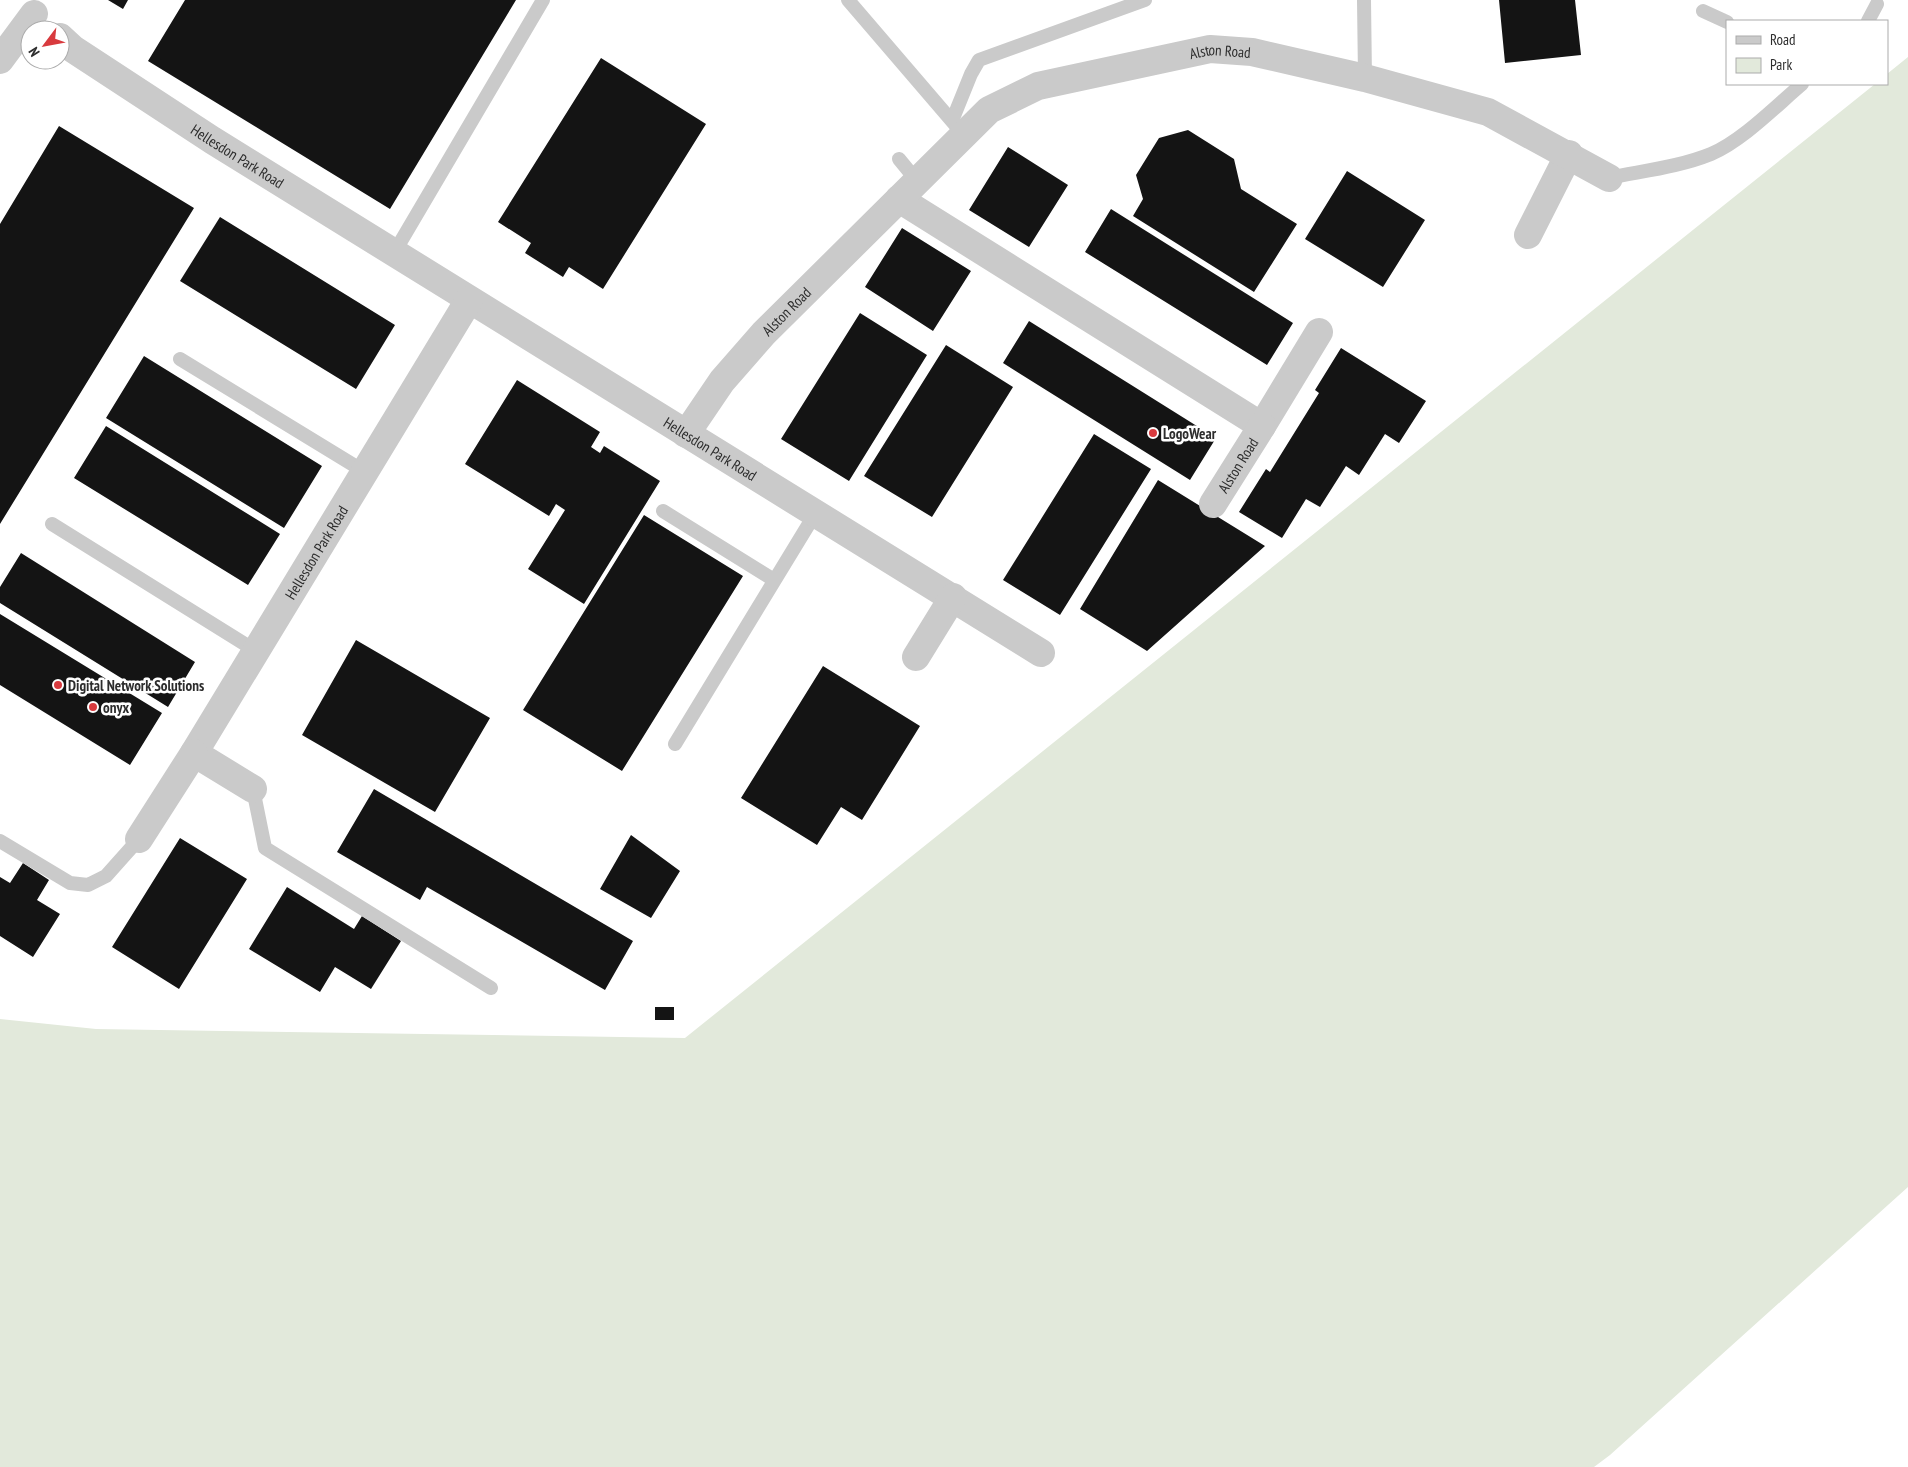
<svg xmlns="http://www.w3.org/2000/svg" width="1908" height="1467" font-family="'PT Sans Narrow',sans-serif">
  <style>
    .green { fill: #e2e9db }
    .building { fill: #141414 }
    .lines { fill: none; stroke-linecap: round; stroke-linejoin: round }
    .service { stroke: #cacaca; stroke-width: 14 }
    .minor { stroke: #cacaca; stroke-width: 28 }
    .poi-dot { fill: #d83a3e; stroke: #fff; stroke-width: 2 }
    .labels { text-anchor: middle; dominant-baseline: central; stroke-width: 5; stroke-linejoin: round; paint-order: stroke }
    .street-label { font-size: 15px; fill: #2d2d2d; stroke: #fff }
    .poi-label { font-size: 15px; font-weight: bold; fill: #2d2d2d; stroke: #fff; text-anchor: start }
  </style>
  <rect width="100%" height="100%" fill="#fff"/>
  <path class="green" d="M1908,57V1187L1610,1455L1594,1467H0V1019L96,1029L685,1038L1875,84H1887V74Z"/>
  <path class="building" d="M108,0H128L123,9Z
    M185,0H516L390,209L148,61Z
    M1499,0H1575L1581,55L1505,63Z
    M601,58L706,124L603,289L569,267L563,277L525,253L531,243L498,222Z
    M59,126L194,208L0,524V224Z
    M1188,130L1234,159L1241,189L1297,224L1254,292L1133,216L1143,199L1136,175L1159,138Z
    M1008,147L1068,185L1029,247L969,210Z
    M1347,171L1425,220L1383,287L1305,239Z
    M1111,209L1293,323L1267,365L1085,252Z
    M220,217L395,325L356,389L180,281Z
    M902,228L971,271L933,331L865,287Z
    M860,313L927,355L849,481L781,439Z
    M1029,321L1216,438L1190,480L1003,363Z
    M946,345L1013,387L932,517L864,476Z
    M1341,348L1426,401L1399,443L1385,434L1359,475L1346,466L1320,507L1306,499L1282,538L1239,512L1266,469L1270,472L1319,393L1315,390Z
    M144,356L322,466L284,528L106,418Z
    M517,380L600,432L591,447L600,453L604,446L660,481L584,604L528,569L565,510L556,504L549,516L465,464Z
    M106,426L280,534L248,585L74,478Z
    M1094,434L1151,469L1060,615L1003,580Z
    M1158,480L1265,546L1147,651L1080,609Z
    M644,515L743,576L622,771L523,710Z
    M21,553L195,662L168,707L0,603V587Z
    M0,614L162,713L130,765L0,685Z
    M356,640L490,718L435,812L302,735Z
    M823,666L920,726L862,820L841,807L817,845L741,798Z
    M374,789L633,941L605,990L427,887L420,900L337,852Z
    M631,835L680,871L651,918L600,889Z
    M180,838L247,879L179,989L112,947Z
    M23,863L49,880L37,900L60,914L33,957L0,936V877L10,883Z
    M287,887L354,929L362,916L401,941L371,989L335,967L320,992L249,949Z
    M655,1007H674V1020H655Z"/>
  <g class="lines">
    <path class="service" d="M848,0L957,127
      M1364,0L1365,78
      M1703,11L1727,22
      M1868,21L1877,4
      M952,121L971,74L979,60L1145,0
      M899,159L917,181
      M1609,178C1642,171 1679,167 1711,154C1742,141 1776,106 1802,84
      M394,253L543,0
      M180,359L365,472
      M663,511L774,580
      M52,524L256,651
      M675,744L815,514
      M253,789L265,848L491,988
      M0,841L70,883L88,885L106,876L139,839"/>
    <g class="minor">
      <path id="s1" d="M60,37L73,49L212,140L1041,653"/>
      <path d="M0,60L34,14"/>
      <path d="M899,199L1262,426L1319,332"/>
      <path d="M1528,235L1569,154"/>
      <path id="s2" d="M686,434L722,381L764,333L989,110L1038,86L1210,49L1252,52L1365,78L1488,112L1609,178"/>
      <path id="s3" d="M1213,504L1262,426"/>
      <path d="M916,657L953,597"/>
      <path id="s4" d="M253,789L194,753L469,300"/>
      <path d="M139,839L194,753"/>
    </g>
  </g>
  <g class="poi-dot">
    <circle cx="1153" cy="433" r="5"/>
    <circle cx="58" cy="685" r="5"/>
    <circle cx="93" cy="707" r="5"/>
  </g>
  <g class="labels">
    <g class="street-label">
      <text stroke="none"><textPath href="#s2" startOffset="685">Alston Road</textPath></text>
      <text stroke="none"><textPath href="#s1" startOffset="214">Hellesdon Park Road</textPath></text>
      <text stroke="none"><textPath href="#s2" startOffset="159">Alston Road</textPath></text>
      <text stroke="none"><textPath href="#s1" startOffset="770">Hellesdon Park Road</textPath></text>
      <text stroke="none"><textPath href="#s3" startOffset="46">Alston Road</textPath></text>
      <text stroke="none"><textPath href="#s4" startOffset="304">Hellesdon Park Road</textPath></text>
    </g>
    <g class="poi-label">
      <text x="1163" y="433">LogoWear</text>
      <text x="68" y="685">Digital Network Solutions</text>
      <text x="103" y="707">onyx</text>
    </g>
  </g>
  <rect x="1726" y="20" width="162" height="65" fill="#ffffff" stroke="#ababab"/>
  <rect x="1736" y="36" width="25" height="8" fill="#cacaca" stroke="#ababab"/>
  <text x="1770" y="45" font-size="15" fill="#2d2d2d">Road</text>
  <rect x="1736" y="58" width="25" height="15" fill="#e2e9db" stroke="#ababab"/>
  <text x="1770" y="70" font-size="15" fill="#2d2d2d">Park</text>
  <g transform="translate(45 45) rotate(238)"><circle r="24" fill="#ffffff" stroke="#ababab"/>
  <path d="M0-4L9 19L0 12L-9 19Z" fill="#d83a3e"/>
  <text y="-8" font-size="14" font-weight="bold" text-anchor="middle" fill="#2d2d2d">N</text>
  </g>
</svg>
